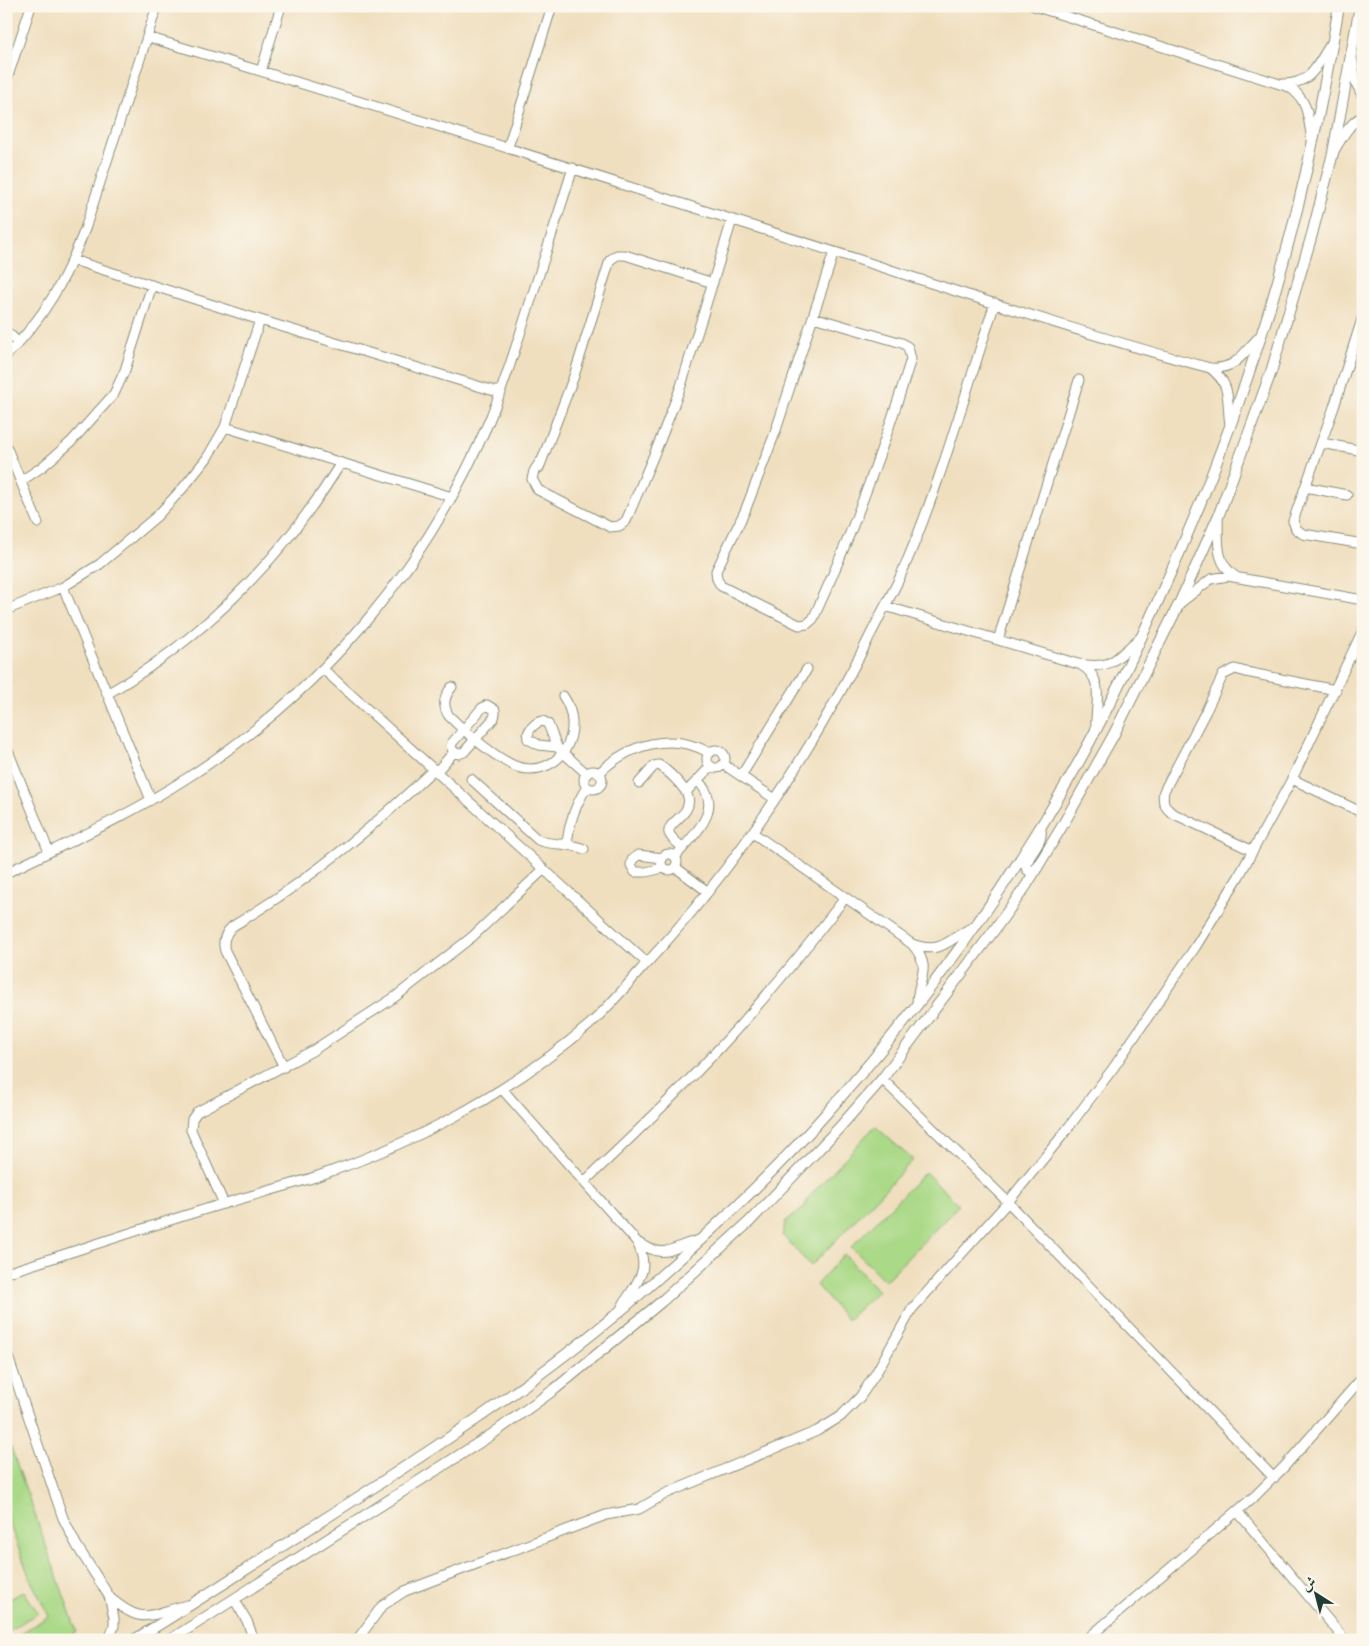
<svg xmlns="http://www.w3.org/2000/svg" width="1369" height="1646" font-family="'Libre Caslon Text',Amiri,serif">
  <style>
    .green { fill: #aad987; stroke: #648b5e }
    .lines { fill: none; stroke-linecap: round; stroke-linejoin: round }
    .minor-casing { stroke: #888e7a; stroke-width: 11 }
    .tertiary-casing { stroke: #888e7a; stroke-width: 12 }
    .minor { stroke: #fff; stroke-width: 9 }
    .tertiary { stroke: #fff; stroke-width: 10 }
  </style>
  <rect width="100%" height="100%" fill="#fbf7ec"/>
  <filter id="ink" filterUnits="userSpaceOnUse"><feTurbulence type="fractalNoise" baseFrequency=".02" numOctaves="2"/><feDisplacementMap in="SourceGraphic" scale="10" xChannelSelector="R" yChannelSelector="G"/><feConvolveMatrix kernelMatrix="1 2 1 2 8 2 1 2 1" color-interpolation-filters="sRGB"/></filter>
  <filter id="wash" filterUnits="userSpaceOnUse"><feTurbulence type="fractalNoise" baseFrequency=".0096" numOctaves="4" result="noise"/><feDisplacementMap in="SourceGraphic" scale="20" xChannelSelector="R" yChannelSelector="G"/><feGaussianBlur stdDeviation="1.12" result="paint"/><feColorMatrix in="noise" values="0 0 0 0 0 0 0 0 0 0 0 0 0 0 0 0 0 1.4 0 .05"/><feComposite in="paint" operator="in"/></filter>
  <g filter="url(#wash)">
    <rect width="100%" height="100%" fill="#f0dfbf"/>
    <path class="green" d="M875,1126L913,1160L811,1266L782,1235L786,1221L804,1208L808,1198Z
      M925,1172L959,1205L885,1281L851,1247Z
      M844,1254L878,1291L847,1320L816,1285Z
      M6,1434L77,1632L65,1640H10L49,1616L31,1581L6,1515Z
      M24,1591L38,1613L6,1632V1599L12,1598Z"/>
  </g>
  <g filter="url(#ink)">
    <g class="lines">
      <defs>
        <path id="minor" d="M1034,6L1289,87C1309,100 1308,119 1312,140
          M147,37C385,107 621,185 857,259C974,297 1091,336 1210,368C1238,370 1243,352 1261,335
          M1352,57L1356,83L1363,97
          M261,71L281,6
          M6,82L31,6
          M1283,84C1314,83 1316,65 1331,44
          M508,147L552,6
          M1334,151C1342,138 1349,123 1363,116
          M73,260L260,320L501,393
          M1363,316L1334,407L1293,521L1296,529L1303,534L1363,544
          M813,317L902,343L908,347L911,359C884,447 852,535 813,619L807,624L799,625L721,586L717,579L716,571L745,511L775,433L834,252
          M6,331L19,343
          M6,356C44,318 66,279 85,229L157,6
          M1210,368C1233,385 1226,401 1230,424
          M225,427L452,497
          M1322,443L1363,451
          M6,446L38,523
          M540,462L534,471L532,479L538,490L610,527L619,526L626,521L661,438L681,386L732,220
          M539,468L574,376L610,260L617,255H625L713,283
          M21,481L42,467L71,442L114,394L125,370L152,285
          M1305,487L1347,495
          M1218,517C1219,541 1214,562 1236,577
          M63,587L151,800
          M1179,604L1211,579L1228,576L1363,600
          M885,606L1078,664C1115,670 1115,658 1141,637
          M6,610L63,587L100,564L157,516L183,488L207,458L225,427L260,320
          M998,640L1079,380
          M1081,665C1107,680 1094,707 1096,731
          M323,669L647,963
          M452,687C444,696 442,706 449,716C463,730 502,764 521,768C563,776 586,729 563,696
          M107,694C204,638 282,558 341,463
          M487,705L495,710V714L494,718L464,752L459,754C453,752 450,748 452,743L482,708Z
          M543,721L548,724L557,747L539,745L528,739C526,731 535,722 543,721Z
          M6,746L49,852
          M559,749L587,774
          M707 759a9 9 0 1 1 18 0a9 9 0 1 1-18 0Z
          M723,764L775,799
          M437,771L454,752
          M584 780a9 9 0 1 1 18 0a9 9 0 1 1-18 0Z
          M599,773C629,744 672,731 710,753
          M741,776L807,669
          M471,779L538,840C552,846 567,842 584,849
          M1292,779L1363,813
          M639,783L654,766L659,765C667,770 686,788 688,797C693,815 666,822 669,833C671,839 679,844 683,848
          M686,792L711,766
          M753,833L912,944C943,956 950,937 975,926
          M567,844C569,823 575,805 587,787
          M1253,851L1172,813C1164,807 1162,801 1164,791L1206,711L1223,675L1235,669L1246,672L1336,690
          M661 862a8 8 0 1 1 16 0a8 8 0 1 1-16 0Z
          M675,857C693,835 727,808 697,780
          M663,858L638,855L632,860L631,865L635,872H646L663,868
          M675,867L708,892
          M6,873C67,843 130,815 187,778C321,693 427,567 489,421C505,384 516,346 528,309C543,262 558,215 573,168
          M912,944C934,970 917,977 917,1004
          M284,1067L225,951C222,941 225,933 233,926C307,882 372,829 434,769
          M882,1079L1008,1202L1274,1478
          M502,1089L637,1242C653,1275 633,1283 620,1311
          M584,1182C633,1136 681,1090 726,1041C768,995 807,947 845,898
          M224,1204L191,1130L192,1119L197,1112L312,1051L395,997L472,937L544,869
          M637,1242C669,1262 671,1245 701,1240
          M6,1273C79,1250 152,1225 226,1203C256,1194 288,1186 318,1176C365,1160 411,1140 454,1117C502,1091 547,1061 589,1025C609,1007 626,986 644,966C743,860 820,739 883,610C889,599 895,588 900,577C939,490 965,393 995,303
          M6,1351L63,1518L77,1546L109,1596L114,1618V1626L109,1640
          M1237,1511L1345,1640
          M109,1597C144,1627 148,1614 188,1605
          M234,1599L247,1621L254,1640
          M357,1640L382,1606L405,1591L606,1515L639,1509L665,1494L817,1431L840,1417L860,1397L876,1373L912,1309L1008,1202L1062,1136L1114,1067L1196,946L1239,876L1292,779L1363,630
          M1086,1640L1256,1495L1284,1467L1363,1377"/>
        <path id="tertiary" d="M1033,873L1027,869C1024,854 1045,845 1040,828
          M134,1640C203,1598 271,1553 340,1509C438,1446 535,1383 625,1307C697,1245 768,1180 831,1108C922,1006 1004,893 1072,774C1104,718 1131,661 1157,603C1197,516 1232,427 1261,336C1296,229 1320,117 1339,6
          M170,1640L491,1435L555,1389L661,1302L749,1222L839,1128L882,1079L995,929L1026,886L1061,828L1113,736L1179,604L1218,517L1271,372L1311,238L1333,153L1360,6"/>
      </defs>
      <use href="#minor" class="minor-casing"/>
      <use href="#tertiary" class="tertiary-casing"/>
      <use href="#minor" class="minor"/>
      <use href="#tertiary" class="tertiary"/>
    </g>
  </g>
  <rect width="1369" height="1646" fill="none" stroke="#fbf7ec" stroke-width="25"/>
  <g transform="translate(1316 1594) rotate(324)" stroke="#fbf7ec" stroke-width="4" paint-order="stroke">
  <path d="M0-4L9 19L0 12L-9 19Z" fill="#1f3d34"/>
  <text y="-8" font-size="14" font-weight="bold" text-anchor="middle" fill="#1f3d34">ش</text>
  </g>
</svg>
